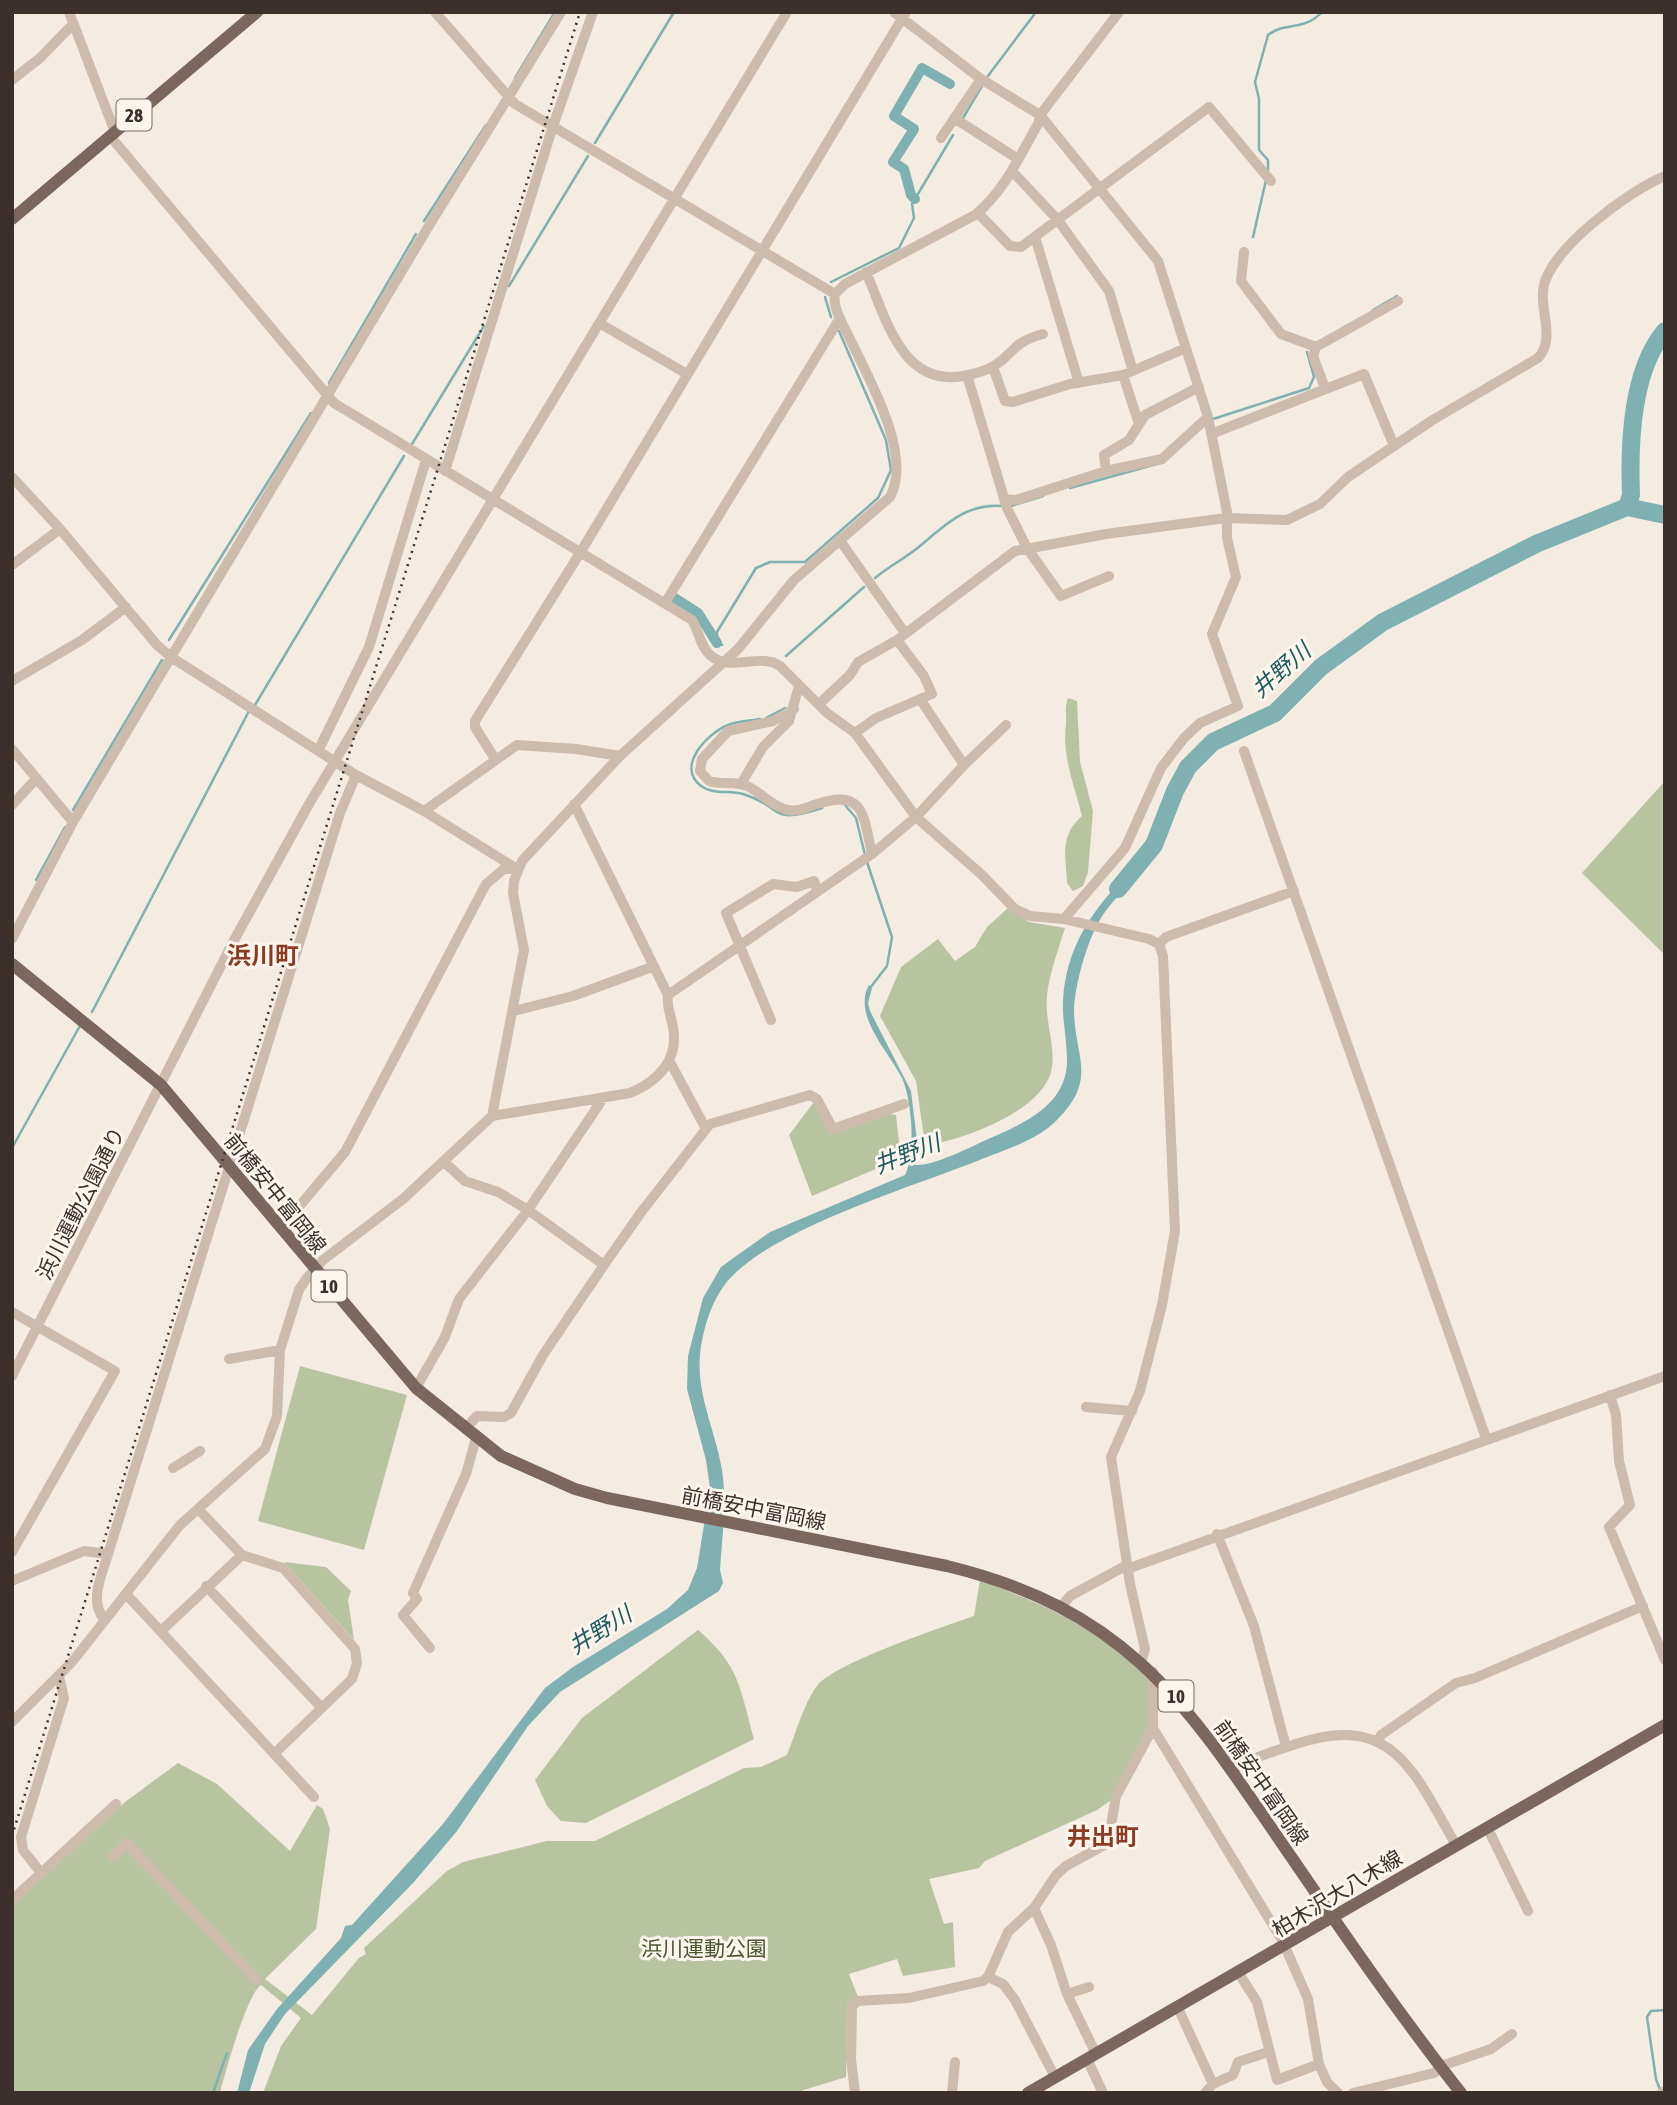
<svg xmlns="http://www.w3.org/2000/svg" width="1677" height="2105" font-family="'Asap Condensed','Noto Sans JP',sans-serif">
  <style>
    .green { fill: #b8c4a0 }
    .water { fill: #7fb0b2 }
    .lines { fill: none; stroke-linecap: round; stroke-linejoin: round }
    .stream { stroke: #7fb0b2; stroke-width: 2.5 }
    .canal { stroke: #7fb0b2; stroke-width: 10 }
    .river { stroke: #7fb0b2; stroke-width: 18 }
    .minor { stroke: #cdbbac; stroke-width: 10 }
    .major { stroke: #7d675c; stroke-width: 12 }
    .rail { stroke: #3b302b; stroke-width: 2.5; stroke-dasharray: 2 5; stroke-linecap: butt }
    .labels { text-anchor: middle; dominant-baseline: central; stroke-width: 6; stroke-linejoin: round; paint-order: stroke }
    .shield { fill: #fbf5ee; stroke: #756b66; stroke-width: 2 }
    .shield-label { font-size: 19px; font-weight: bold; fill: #3b302b }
    .street-label { font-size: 21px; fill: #3b302b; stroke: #fbf5ee }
    .park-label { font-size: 21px; fill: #4a5a2e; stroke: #fbf5ee }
    .water-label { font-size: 23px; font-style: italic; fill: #1f5a5e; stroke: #fbf5ee }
    .quarter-label { font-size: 24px; font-weight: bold; fill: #8c3b22; stroke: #fbf5ee }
  </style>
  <rect width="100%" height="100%" fill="#f4ebe1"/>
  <path class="green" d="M1068,698L1077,701L1080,762L1093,811L1088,872L1083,886L1073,891L1067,883C1066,856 1059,836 1082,816C1074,785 1062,756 1066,724C1067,714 1064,709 1068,698Z
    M1665,781V955L1582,873Z
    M1008,908L1029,922L1065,928C1058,950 1049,975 1047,996C1044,1020 1057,1048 1051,1072C1041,1111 962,1141 925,1145L916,1081L880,1016L901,967L938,939L955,961L975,947L987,927Z
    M814,1102L831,1134L889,1114L896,1115L900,1152L897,1160L812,1196L789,1135Z
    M300,1366L407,1395L364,1550L258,1521Z
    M284,1562L326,1567L351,1591L348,1600L354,1640Z
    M980,1580C1047,1606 1089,1624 1145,1673L1148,1679L1149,1725L1111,1800L1097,1810L985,1861L979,1868L929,1879L944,1924L953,1922L955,1967L903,1976L897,1959L849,1974L858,1997L847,2005L846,2077L794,2093H263L281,2046L301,2018L261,1985C247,1994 225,2073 220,2093H12V1906L125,1802L178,1763L217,1784L290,1851L317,1805L323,1809L330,1829L316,1929L265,1979L312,2015L359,1958L366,1954L364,1948L447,1871L463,1862L547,1841H595L744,1768L761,1767L787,1755C795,1735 805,1701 817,1686C834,1663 943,1627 974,1616Z
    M698,1630C740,1666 740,1688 754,1739L586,1823L561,1821L547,1806L535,1780L582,1718Z"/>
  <path class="water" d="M1131,871L1138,877C1127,888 1114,899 1105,912C1089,933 1074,985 1074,1012C1075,1058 1098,1079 1057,1120C1037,1140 1007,1149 982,1159C916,1186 769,1229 726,1283C712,1301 705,1323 701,1346C694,1392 715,1427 722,1470C727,1503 722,1537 720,1570L723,1583L719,1591L560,1692L528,1726L457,1831L414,1882L285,2014L265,2044L249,2093H237L248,2050L277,2009L341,1938L345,1926L352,1925L443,1824L545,1688L573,1667L667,1609L688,1590L697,1568L710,1488L706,1460L687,1389L688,1356L703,1298L721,1267L770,1232L905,1175C916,1154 912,1100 902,1078C889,1052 852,1015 869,985L872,988L868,1003L870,1011L911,1091L917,1141L916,1165C933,1166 969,1148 986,1140C1022,1124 1068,1106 1067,1059C1067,1039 1062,1020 1063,1000C1066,946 1094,907 1131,871Z"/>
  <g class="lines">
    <path class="stream" d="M988,76L1036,12
      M515,78L555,12
      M963,118L982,86
      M595,143L674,12
      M1268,171V160L1259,150V99L1255,82L1268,35C1286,21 1303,32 1322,12
      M424,221L486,125
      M1253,237L1266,180
      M831,282L899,248L914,218L912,204L953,135
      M509,286L588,156
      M825,297L831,317
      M1373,310L1397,296
      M329,383L416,234
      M1213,419L1309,388L1314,377L1307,352
      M412,444L484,326
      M1070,488L1164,462
      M1011,506L1043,496
      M875,578C889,566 906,558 920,546C945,525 965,504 1001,506
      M169,640L311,413
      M722,645L717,643V632L756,568L770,562H805L878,498L891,470L886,440L839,331
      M786,656L864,587
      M255,705L404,456
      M766,718L785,708
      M760,719C750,721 738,721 728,725C708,733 675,766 701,786C713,795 729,790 743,794C784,806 767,826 822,808
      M845,805L856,818L865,855
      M73,810L162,660
      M867,862L892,937L887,966L870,988
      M36,880L65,827
      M92,1012L249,711
      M12,1148L81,1024
      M1661,2092L1656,2079L1647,2017L1651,2011L1665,2010
      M213,2093L227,2053"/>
    <path class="canal" d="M915,199L911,195L904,169L893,162L914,129L894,116L922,68L950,84
      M673,597L698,613L717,643"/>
    <path class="river" d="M1627,507L1631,495C1629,444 1631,371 1665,331
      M1627,507L1665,515
      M1118,889L1154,845L1175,791L1188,767L1213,742L1275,713L1321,667L1383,622L1536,544L1627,507"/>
    <path class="minor" d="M69,12L115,132
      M435,12L515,104L835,294
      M894,12L981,79L1040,115L1158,261L1208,417L1227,512V538L1236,577L1212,634L1238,706L1200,723L1184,738L1161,768L1125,848L1064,919
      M12,80L40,58L73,24
      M954,118L1018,159
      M110,136L334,403L692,620C699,631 700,646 710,655C730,673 761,652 780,666L827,713L855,733L916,817L982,875L1015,909L1030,916L1064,919L1149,939L1159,944L1163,956L1175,1231L1162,1305L1140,1391L1111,1457L1130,1584L1145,1649L1141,1663
      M941,138L981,79
      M1012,171L1057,219L1109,291L1133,371
      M978,213L1010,246L1021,247L1209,107L1271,181
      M1035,237L1079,383
      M1244,252L1241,281L1281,334L1316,347
      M866,272C886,317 901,387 963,376C973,374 986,371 994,366C1017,351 1011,343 1043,334
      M599,323L687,374
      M993,367L1005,401L1013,402L1070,384L1123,375L1186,348
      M967,375L1007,508L1027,548L1061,596L1109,576
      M1123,375L1139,424
      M1325,388L1313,356L1316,347L1398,301
      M1211,434L1364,374L1394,446
      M445,471L553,126L593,12
      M1106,471L1104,455L1129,440L1145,415L1199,387
      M12,477L60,529L157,645L171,657L356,775L424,811L517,869
      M1004,499L1016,500L1106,471L1162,459L1208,417
      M839,539L905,633
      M12,565L60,529
      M665,603L840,318
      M12,681L82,640L126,607
      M920,699L964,765
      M819,704L850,675L858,662L897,640L1015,551L1106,534L1226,518L1287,520L1320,504L1348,477L1431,421L1538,358C1555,340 1541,314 1543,291C1546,251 1630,190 1665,176
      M794,709L773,721L728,731L702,759L700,771L709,781C721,785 735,781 747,786C761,792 772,807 788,810C797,812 806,808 814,805C864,788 863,813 872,854
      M855,733L876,718L932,694L924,676L897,640
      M12,749L73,822
      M319,749L369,647L426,460
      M1244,751L1486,1438
      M495,759L475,727V721L580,553L906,12
      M741,784L763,747L789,721L799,686
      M574,804L668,995
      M12,805L35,780
      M424,811L517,745L576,749L620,756
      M12,939L73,822L171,657L427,229L561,12
      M1159,944L1166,937L1294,891
      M514,1011L573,996L652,967
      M771,1020L726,913L773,884L797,887L814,881L817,890
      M670,1062L706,1129
      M492,1116L630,1093C659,1081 679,1059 673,1027C671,1016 666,1005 668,995L872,854L916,817L964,765L1006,725
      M444,1162L465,1181L498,1192L528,1210L604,1265
      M281,1228L345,1152L486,884L504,869H517
      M12,1312L115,1371L12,1552
      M229,1359L280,1350
      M12,1376L232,944L309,804L787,12
      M416,1388L445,1337L459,1299L528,1210L604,1097
      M1610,1395L1616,1415L1619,1461L1630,1505L1609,1527L1665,1660
      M1086,1407L1132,1411
      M465,1429L477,1416L504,1417L511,1413L543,1355L604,1265L642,1211L710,1124L810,1095L817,1099L833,1129L904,1104
      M173,1468L200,1451
      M198,1509L242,1555L283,1568L355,1649L357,1663L352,1679L275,1753
      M1217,1534L1254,1626L1286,1747
      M1127,1569L1665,1376
      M12,1581L84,1551L108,1554
      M206,1586L321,1707
      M126,1594L314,1797
      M1061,1607L1070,1596L1127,1565
      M105,1620C88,1602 102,1575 108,1554L340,813L356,775
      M161,1631L242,1555
      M430,1648L403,1615L417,1599L413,1593L466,1474L476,1438
      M12,1722L72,1662L180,1525L265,1449L277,1416L280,1350L299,1290L306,1279L323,1260L403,1199L492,1116L524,950L513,893L514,881L522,861L620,756L738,649L794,580L890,497C913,455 869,379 850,339C844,326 832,308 835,294L845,284L975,215C1004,192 1020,155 1038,124L1040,115L1119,12
      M1153,1728L1282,1940L1308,1999L1319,2064L1327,2082L1338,2093
      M1378,1741L1381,1735L1456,1683L1475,1678L1643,1606
      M1231,1771C1250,1758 1275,1751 1296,1744C1394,1711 1414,1773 1456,1845
      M1487,1827L1528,1911
      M113,1857L127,1843L257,1980
      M41,1873L23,1850L21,1837L64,1698L59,1677
      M12,1900L116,1804
      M1034,1908L1051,1945L1067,1994L1096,2054
      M1238,1972L1257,2002L1277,2080L1319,2064
      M988,1977L1008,1932L1034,1908L1056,1875L1066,1866L1108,1843L1116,1796L1153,1728V1672
      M1067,1994L1089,1987
      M1178,2008L1213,2084
      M1087,2059L1103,2093
      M1444,2065L1491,2049L1512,2034
      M855,2093L851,2059L852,2006L858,2001L909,1998L983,1981L988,1977L1003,1984L1015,2000L1055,2077
      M952,2093L955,2062
      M1205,2093L1213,2084L1233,2075L1238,2062L1268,2052
      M1353,2093L1434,2073L1441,2067
      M1662,2093L1665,2091"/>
    <path class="major" d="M12,219L257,12
      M12,964L161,1085L416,1388L501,1456L575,1489L607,1498L947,1566C1136,1612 1191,1712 1294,1861C1348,1940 1402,2018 1461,2093
      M1028,2093L1665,1725"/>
    <path class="rail" d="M12,1836L580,12"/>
  </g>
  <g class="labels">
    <g class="shield">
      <rect x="116.5" y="99.5" width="35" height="31" rx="5"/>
      <rect x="311.5" y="1270.5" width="35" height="31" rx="5"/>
      <rect x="1158.5" y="1680.5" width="35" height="31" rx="5"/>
    </g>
    <g class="shield-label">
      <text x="134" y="115">28</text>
      <text x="329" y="1286">10</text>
      <text x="1176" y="1696">10</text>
    </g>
    <g class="street-label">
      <text transform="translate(276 1193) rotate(51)">前橋安中富岡線</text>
      <text transform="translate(80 1203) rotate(-63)">浜川運動公園通り</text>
      <text transform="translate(754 1508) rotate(11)">前橋安中富岡線</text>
      <text transform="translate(1262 1782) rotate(55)">前橋安中富岡線</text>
      <text transform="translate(1337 1893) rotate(-31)">柏木沢大八木線</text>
    </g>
    <g class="park-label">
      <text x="704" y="1948">浜川運動公園</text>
    </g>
    <g class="water-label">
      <text transform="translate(1281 670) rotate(-41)">井野川</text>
      <text transform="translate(907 1154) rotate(-21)">井野川</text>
      <text transform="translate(600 1630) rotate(-32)">井野川</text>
    </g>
    <g class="quarter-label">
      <text x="263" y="955">浜川町</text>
      <text x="1103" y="1836">井出町</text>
    </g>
  </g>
  <rect width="1677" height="2105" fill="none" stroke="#3b302b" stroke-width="28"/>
</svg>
